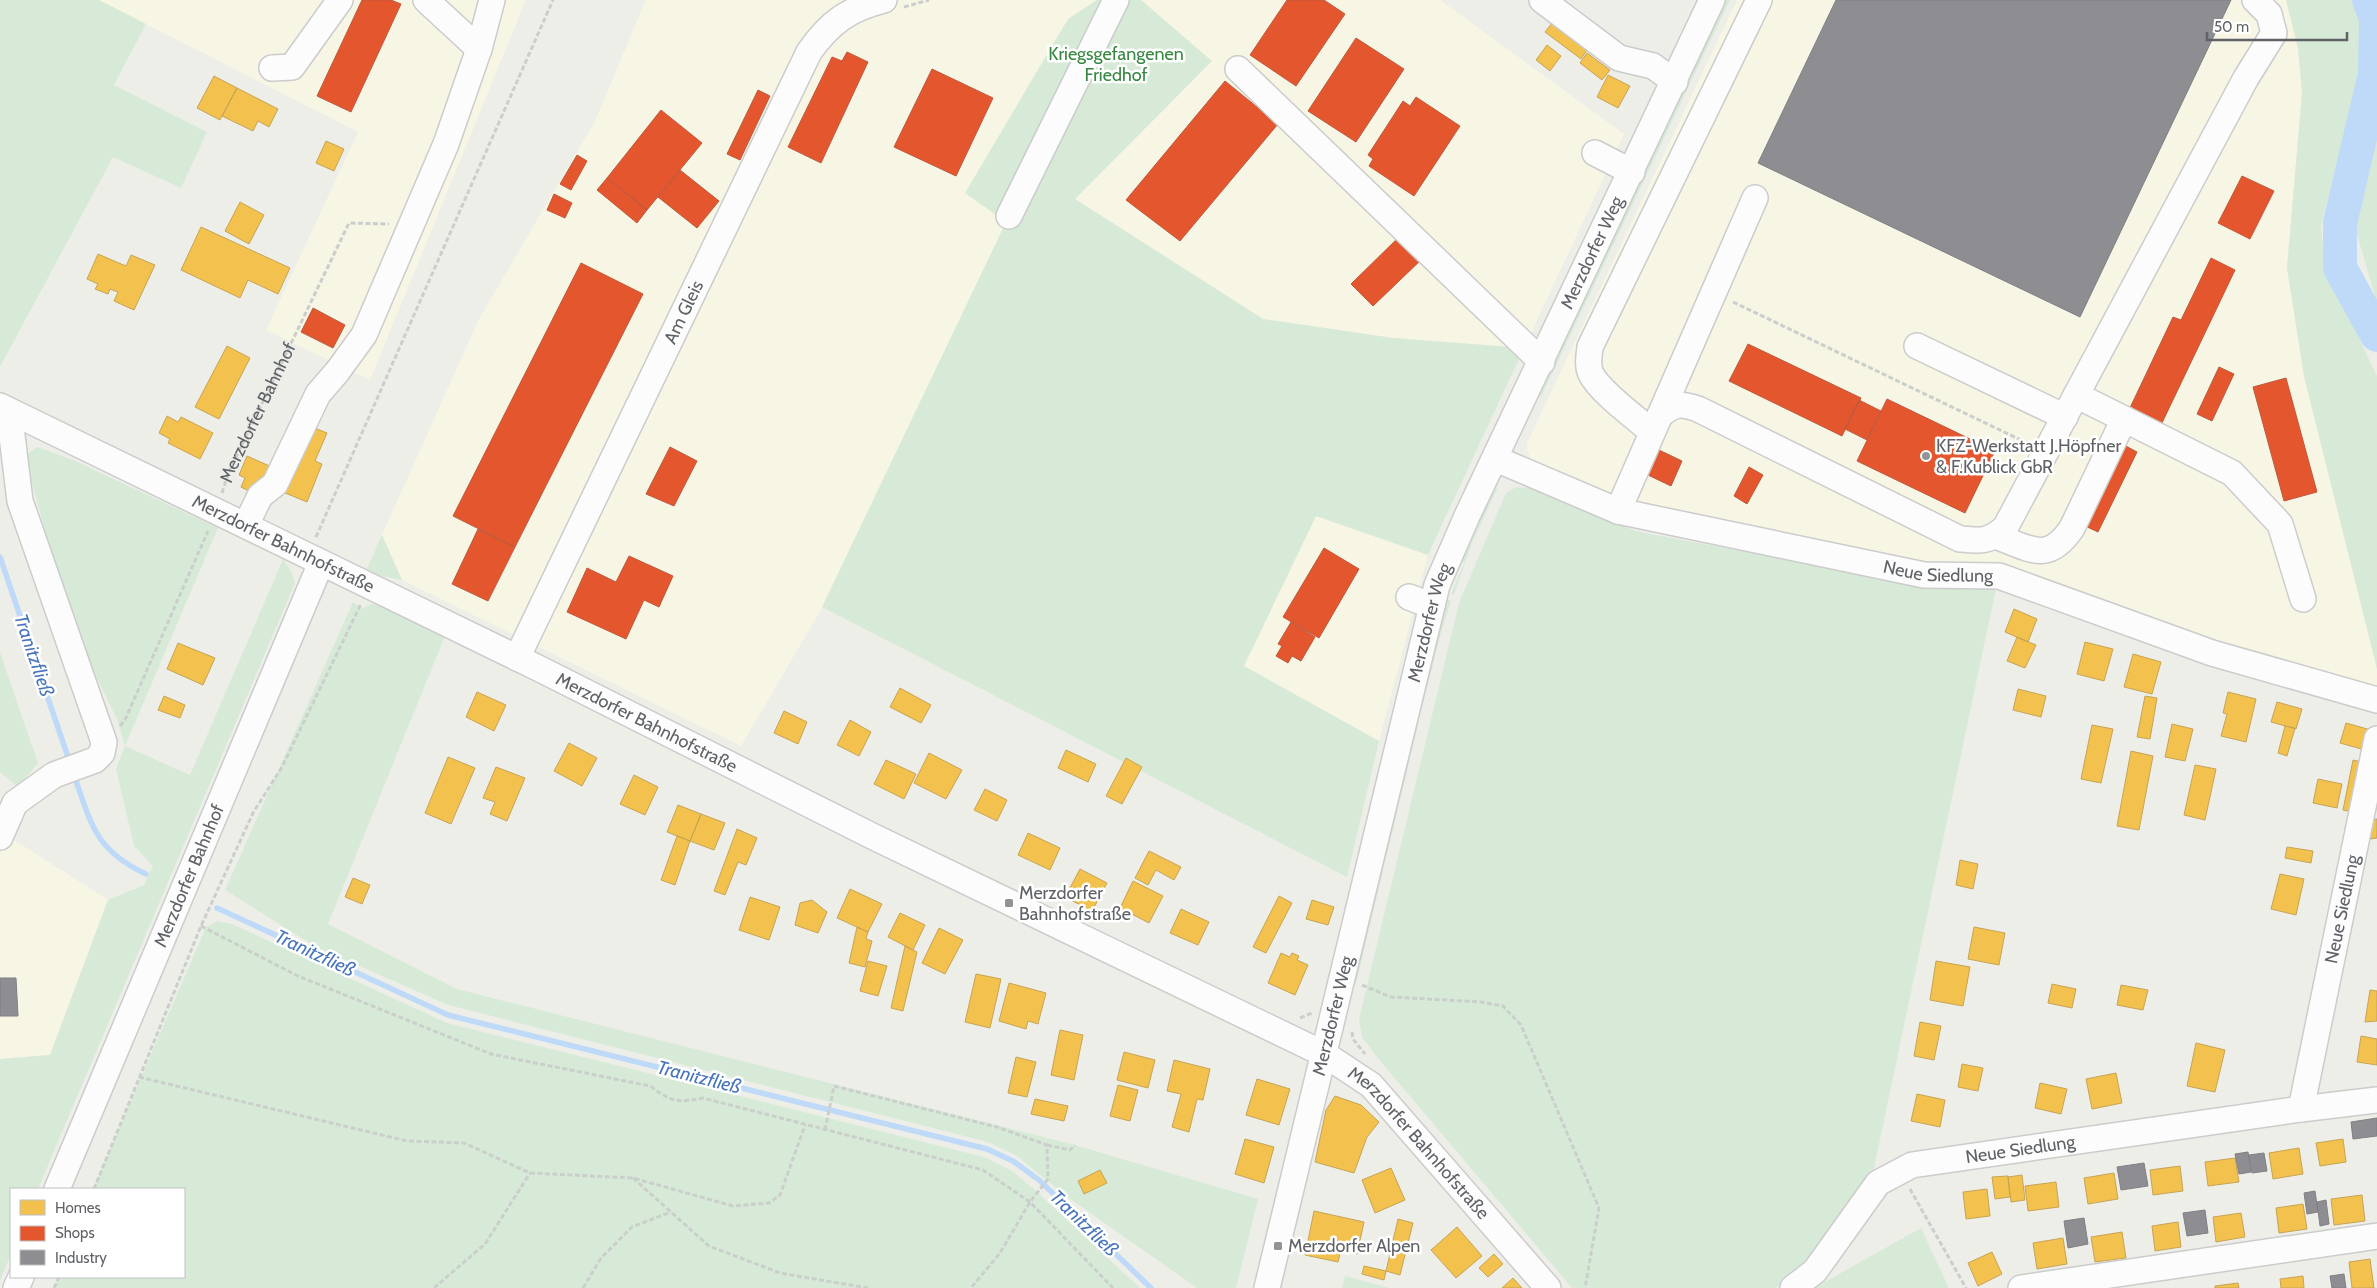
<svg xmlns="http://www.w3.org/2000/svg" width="2377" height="1288" font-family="Cabin,sans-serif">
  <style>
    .commercial { fill: #f7f5e4 }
    .green { fill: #d7ead7 }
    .homes { fill: #f2c14e; stroke: #c6a456 }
    .shops { fill: #e4572e; stroke: #bc5a3f }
    .industry { fill: #8d8d92; stroke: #7f8085 }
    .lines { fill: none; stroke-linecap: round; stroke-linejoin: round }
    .stream { stroke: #bedaf8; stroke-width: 5.5 }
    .river { stroke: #bedaf8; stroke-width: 34 }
    .minor-casing { stroke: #cbcccb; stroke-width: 28 }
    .path { stroke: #cacfcc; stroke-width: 3; stroke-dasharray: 5 2.5; stroke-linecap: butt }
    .minor { stroke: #fcfcfc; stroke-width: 25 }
    .poi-dot { fill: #919394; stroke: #fff; stroke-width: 2 }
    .labels { text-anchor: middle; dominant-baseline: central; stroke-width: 5; stroke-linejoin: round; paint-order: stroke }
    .park-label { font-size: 18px; fill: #378642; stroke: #fff }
    .street-label { font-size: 18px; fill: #5f6267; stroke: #fff }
    .poi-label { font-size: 18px; fill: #5f6267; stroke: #fff; text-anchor: start }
    .water-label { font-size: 19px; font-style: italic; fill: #4874ba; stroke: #fff }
  </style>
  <rect width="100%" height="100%" fill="#eeeee9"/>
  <path class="commercial" d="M99,0H526L370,380L266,330L358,132Z
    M646,0H1097L1068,19L1036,243L741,746L402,580L382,535L479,319L594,123Z
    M1141,0H1440L1624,134L1524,348L1393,338L1263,319L1075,199L1211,61Z
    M1737,0H2286L2298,48L2302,93L2287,268L2304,376L2377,669V695L1927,566L1622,504L1534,466L1527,450V443Z
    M1316,516L1428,555L1379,741L1244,666Z
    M0,831L108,900L50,1055L0,1059Z"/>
  <path class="green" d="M0,0H99L146,24L114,85L207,132L181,188L113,157L0,367Z
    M1097,0H1141L1212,61L1075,199L1263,319L1393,338L1524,348L1428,555L1316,516L1244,666L1379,741L1347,877L822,607L1006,222L965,193L1068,19Z
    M1726,0H1730L1541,397L1534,393L1709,25L1715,24Z
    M2286,0H2357L2364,17L2366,52L2321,226L2325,267L2377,376V669L2304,376L2287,268L2302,93L2298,48Z
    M2377,137V303L2354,224Z
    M37,447L73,460L218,528L125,746L190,775L283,559L291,571L295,583L38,1189H11V1254L0,1281V1059L50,1055L108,900L144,885L153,866L134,846L116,769L125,746L117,719L69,621L25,456Z
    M1498,487L1471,545L1454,595L1451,594L1464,563L1462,562L1481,519L1476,517L1484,500Z
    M1516,487L1528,488L1610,519L1635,531L1921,585L1997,584L1873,1173L1809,1263L1776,1288H1572L1376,1056L1362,1037L1359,1019L1459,603L1506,493Z
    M382,535L402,580L365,573Z
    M1445,599L1451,601L1441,633L1421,712L1417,711Z
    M353,602L362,609L371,604L382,605L445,636L328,924L457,989L1075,1145L1258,1199L1236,1288H1197L1066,1196L1017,1156L988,1142L448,1005L316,947L225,890Z
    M0,652L38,763L18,787L0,772Z
    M1416,720L1419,721L1356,984L1352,988Z
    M217,921L232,924L447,1023L984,1157L1012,1171L1034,1189L1140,1288H54L58,1277H184V1189H93L206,927Z
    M1921,1228L1949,1288H1814Z
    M1345,1276L1390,1288H1342Z"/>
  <path class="homes" d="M1556,18L1591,44L1581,59L1545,32Z
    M1547,45L1561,56L1550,71L1536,60Z
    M1587,53L1610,70L1602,80L1580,63Z
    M1608,75L1630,86L1618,108L1597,97Z
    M214,76L237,88L220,120L197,108Z
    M237,88L278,109L269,127L258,121L253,131L222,116Z
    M326,141L344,149L334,171L316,163Z
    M240,202L264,215L249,244L225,231Z
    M201,227L290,268L278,294L248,280L240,298L181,270Z
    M98,254L126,266L131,255L155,265L134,310L114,301L118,292L110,289L108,294L95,289L98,284L87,279Z
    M227,346L250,358L219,419L195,407Z
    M167,416L178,422L181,417L213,433L200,459L168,443L170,439L159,433Z
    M312,427L327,433L315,461L322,464L307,502L278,490Z
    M247,456L274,468L255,494L241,487L245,478L239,475Z
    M2014,609L2037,619L2028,642L2005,632Z
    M2017,637L2036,645L2025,668L2007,661Z
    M2085,642L2113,649L2104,681L2077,674Z
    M178,643L215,658L203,685L167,669Z
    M2133,654L2161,662L2152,694L2124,687Z
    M900,688L931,705L921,723L890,707Z
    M2018,689L2046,696L2041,717L2013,710Z
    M477,692L506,705L494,731L466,717Z
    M2228,692L2256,699L2246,742L2221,736L2227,714L2223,713Z
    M164,696L185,705L180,718L158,710Z
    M2145,696L2157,698L2150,739L2137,737Z
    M2277,702L2302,709L2296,729L2271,722Z
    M784,711L807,722L798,744L774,733Z
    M850,720L871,732L859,756L837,745Z
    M2346,723L2371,730L2365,750L2340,743Z
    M2172,724L2193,729L2185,761L2165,757Z
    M2092,725L2113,729L2101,783L2081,779Z
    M2285,726L2295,728L2287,756L2278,753Z
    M569,743L597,758L582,786L554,771Z
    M1066,750L1096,764L1088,782L1058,768Z
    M2131,751L2153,756L2139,830L2117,826Z
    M929,753L962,770L946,799L914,783Z
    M448,757L475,768L451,824L425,813Z
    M1126,758L1142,767L1122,804L1106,796Z
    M886,760L916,774L904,799L874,784Z
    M2353,760L2367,763L2357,813L2343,810Z
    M2195,765L2216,769L2205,820L2184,815Z
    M496,767L525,778L507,821L490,814L495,802L483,798Z
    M634,775L658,787L645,815L620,804Z
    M2318,779L2342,784L2337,808L2313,803Z
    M985,789L1007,800L997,821L974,810Z
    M678,805L701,814L690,841L667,832Z
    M701,814L725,823L714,850L690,841Z
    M2377,819V838L2370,839L2369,820Z
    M737,829L757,838L746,865L738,862L725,895L714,891Z
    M1028,833L1060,848L1050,870L1018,855Z
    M677,836L690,841L675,885L661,880Z
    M2287,847L2313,851L2311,863L2285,858Z
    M1149,851L1181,867L1174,880L1156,870L1148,885L1135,878Z
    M1960,860L1978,864L1973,889L1956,885Z
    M1080,869L1107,883L1092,911L1065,897Z
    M2280,874L2304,879L2296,915L2271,909Z
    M353,878L370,885L362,904L345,897Z
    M1133,881L1163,896L1149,923L1120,908Z
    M850,889L882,904L868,932L837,918Z
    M1279,896L1292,903L1266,953L1253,947Z
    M750,897L780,907L769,940L739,930Z
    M812,900L827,912L818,933L795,925L800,903Z
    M1312,900L1334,907L1328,925L1306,919Z
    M1181,909L1209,922L1198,945L1170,933Z
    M900,913L925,925L913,950L888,937Z
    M857,927L868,932L866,939L872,941L865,967L849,963Z
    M1974,927L2005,933L1999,965L1968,959Z
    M939,928L963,940L945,974L922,963Z
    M905,946L917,952L903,1011L891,1008Z
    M1281,953L1290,957L1292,953L1299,956L1297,960L1308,965L1295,995L1268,983Z
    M868,961L887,966L878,996L860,991Z
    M1936,961L1970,967L1963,1006L1930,1000Z
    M976,974L1001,979L990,1028L965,1022Z
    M1009,983L1046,993L1038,1024L1028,1021L1026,1029L999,1021Z
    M2052,984L2076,989L2072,1008L2048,1003Z
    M2121,985L2148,990L2143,1010L2117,1005Z
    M2370,990L2377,991V1021L2365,1022Z
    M1920,1022L1941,1026L1934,1060L1914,1056Z
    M1060,1030L1083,1035L1074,1080L1051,1075Z
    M2361,1036L2377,1039V1065L2357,1062Z
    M2196,1043L2225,1050L2215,1092L2187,1086Z
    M1124,1052L1155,1060L1148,1088L1117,1080Z
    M1016,1057L1036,1062L1027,1097L1008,1093Z
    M1174,1060L1210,1069L1203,1100L1197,1099L1189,1132L1172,1127L1181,1094L1167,1091Z
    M1962,1064L1983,1068L1978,1091L1958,1087Z
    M2116,1073L2122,1103L2092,1109L2086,1079Z
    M1257,1079L1290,1089L1279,1125L1246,1115Z
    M2040,1083L2067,1089L2061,1114L2035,1108Z
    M1118,1085L1138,1090L1130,1121L1110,1116Z
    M1917,1094L1945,1100L1940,1127L1911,1121Z
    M1335,1096L1361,1105L1379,1122L1367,1137L1354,1173L1315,1162L1326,1110Z
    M1035,1099L1068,1106L1064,1121L1031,1114Z
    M1245,1139L1274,1147L1264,1183L1235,1174Z
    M2343,1139L2346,1162L2320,1166L2316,1143Z
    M2299,1148L2303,1174L2273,1179L2269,1153Z
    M2235,1158L2239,1182L2208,1186L2205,1162Z
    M2180,1166L2183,1191L2153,1195L2150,1170Z
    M1391,1168L1405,1200L1375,1213L1362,1180Z
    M1100,1170L1107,1183L1084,1194L1078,1181Z
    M2114,1173L2118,1199L2088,1204L2084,1178Z
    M2022,1175L2025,1200L2011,1202L2008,1177Z
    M2008,1176L2010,1197L1995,1199L1992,1177Z
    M2056,1182L2059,1207L2028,1211L2025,1186Z
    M1987,1189L1990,1216L1966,1219L1963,1192Z
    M2362,1195L2365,1221L2334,1225L2331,1199Z
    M2303,1204L2307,1229L2279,1233L2276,1208Z
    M1314,1211L1364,1222L1357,1254L1341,1250L1338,1262L1305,1255Z
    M2241,1213L2245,1237L2216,1242L2213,1217Z
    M1398,1219L1413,1223L1400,1275L1386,1271Z
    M2178,1222L2181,1247L2155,1251L2152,1226Z
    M1457,1227L1482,1256L1456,1278L1431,1250Z
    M2122,1232L2126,1258L2095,1262L2091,1237Z
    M2063,1238L2067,1264L2037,1269L2033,1243Z
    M1992,1252L2002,1274L1978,1286L1968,1263Z
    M1494,1254L1503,1264L1488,1277L1479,1268Z
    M2370,1259L2374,1288H2352L2349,1262Z
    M1364,1266L1386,1271L1384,1280L1362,1274Z
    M2303,1276L2304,1288H2281L2280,1279Z
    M1513,1278L1522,1288H1502Z
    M2238,1283L2239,1288H2215V1286Z"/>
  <path class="shops" d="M362,0H391L401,4L351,112L317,96Z
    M1287,0H1324L1345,14L1296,86L1250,55Z
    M1356,38L1404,69L1356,142L1308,111Z
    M847,52L868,62L821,163L788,147L832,57L842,61Z
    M932,69L993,98L956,176L894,147Z
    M1225,81L1278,124L1180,241L1126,200Z
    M758,90L770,96L740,160L727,154Z
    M1416,97L1460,126L1414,196L1369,166L1373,159L1368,155L1403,101L1410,106Z
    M661,110L702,143L647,210L607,178Z
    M577,155L587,161L571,190L560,184Z
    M680,170L719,201L697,228L658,197Z
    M2242,176L2274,191L2250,239L2218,223Z
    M607,178L647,210L637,223L597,190Z
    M554,194L572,203L565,218L547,210Z
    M1400,236L1422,259L1373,306L1351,284Z
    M2211,258L2235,270L2161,425L2129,410L2173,317L2181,320Z
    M581,263L643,294L515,547L453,516Z
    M313,308L345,325L333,348L301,332Z
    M1748,344L1861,398L1842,436L1729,381Z
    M2219,367L2234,374L2212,421L2197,414Z
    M2286,378L2317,492L2284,501L2253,387Z
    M1887,399L1995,451L1965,513L1857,461Z
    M1859,400L1881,411L1867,440L1845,429Z
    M2122,444L2137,452L2098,532L2083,525Z
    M670,447L697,461L674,506L646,494Z
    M1659,450L1682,461L1671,486L1648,475Z
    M1749,467L1763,475L1747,504L1734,496Z
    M478,529L515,547L488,601L452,584Z
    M1324,548L1359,569L1319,638L1283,617Z
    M629,556L673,576L659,607L644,600L626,639L567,612L587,568L616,582Z
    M1291,622L1315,637L1301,661L1292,656L1288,663L1276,656L1282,646L1278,644Z"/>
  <path class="industry" d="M1836,0H2231L2080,317L1758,163Z
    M0,978H16L18,1016H0Z
    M2377,1118V1136L2353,1139L2351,1122Z
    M2248,1152L2251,1172L2239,1174L2235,1154Z
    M2264,1153L2267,1171L2252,1173L2249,1155Z
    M2144,1163L2148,1186L2121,1190L2117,1167Z
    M2315,1191L2318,1212L2307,1214L2304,1193Z
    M2326,1200L2329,1224L2320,1226L2317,1202Z
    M2205,1210L2208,1233L2187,1236L2183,1213Z
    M2084,1218L2088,1244L2068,1248L2064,1221Z
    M2344,1274L2346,1288H2332L2330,1276Z"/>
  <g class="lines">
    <path class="stream" d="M0,557L70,763
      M74,775C91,824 95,850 146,874
      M217,908L448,1015L987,1149L1013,1161L1039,1180L1151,1288"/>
    <path class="river" d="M2369,0L2376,18L2375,74L2340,223V268L2377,335"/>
    <defs>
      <g id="minor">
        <path d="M1542,0L1619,58L1653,66L1675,82"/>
        <path d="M479,49L492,0"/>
        <path d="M272,68L292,67L340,0"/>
        <path d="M1238,69L1542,362"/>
        <path d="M1595,153L1632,172"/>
        <path d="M1009,216L1116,0"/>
        <path d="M1917,346L2065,417"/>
        <path d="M2076,395L2232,473L2280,524L2303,599"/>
        <path id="s2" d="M0,406L540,669L872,836L1324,1054L1371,1085L1548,1288"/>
        <path d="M1660,415C1675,403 1680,403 1698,409L1960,539C1982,541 1988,542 2005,528L2246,78L2274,33L2269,14L2255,0"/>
        <path d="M1652,432C1636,418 1600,392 1591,374C1587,366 1589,356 1590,347L1759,0"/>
        <path id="s3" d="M1496,459L1618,511L1924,575L1999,576L2212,653L2377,700"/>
        <path d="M1618,511L1755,198"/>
        <path d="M246,525L260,496L275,484L318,394L337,372L364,335L446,144L479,49L426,0"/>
        <path d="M1995,536C2030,548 2047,565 2072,528L2124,419"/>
        <path d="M1409,597L1432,606"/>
        <path id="s4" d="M517,658L809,52C830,22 849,9 884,0"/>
        <path d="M0,837L15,803L54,775L95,760L102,753L104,742L20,501L9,411"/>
        <path id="s5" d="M2301,1109L2377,739"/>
        <path id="s6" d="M57,1189L321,563"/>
        <path d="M16,1288L21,1277"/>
        <path id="s7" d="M1267,1288L1437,585L1467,516L1712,0"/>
        <path id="s8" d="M1793,1288L1815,1271L1878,1183L1912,1165L2301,1109L2377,1100"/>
        <path d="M2021,1288L2377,1236"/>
      </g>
    </defs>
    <use href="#minor" class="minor-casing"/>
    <g class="path">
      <path d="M904,7L929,0"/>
      <path d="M1733,302L2027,443"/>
      <path id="s1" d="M222,493L228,474L349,223L389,224"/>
      <path d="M316,537L553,0"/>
      <path d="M120,726L125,720L208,531"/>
      <path d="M201,926L298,976L491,1054L650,1086C672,1102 677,1103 703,1098L983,1170L1030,1202L1113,1288"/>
      <path d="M1362,985L1391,997L1481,1002L1503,1006L1521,1025L1599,1208L1585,1288"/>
      <path d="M1300,1018L1312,1013"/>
      <path d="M1352,1032L1353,1039L1365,1054"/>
      <path d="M139,1077L407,1141L464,1143L530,1173L633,1178L733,1206L769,1203L780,1195L805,1125"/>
      <path d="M825,1130L834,1086L997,1127L1047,1145L1048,1179L1030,1202L1000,1253L971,1288"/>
      <path d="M1047,1145L1070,1150L1075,1145"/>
      <path d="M633,1178L709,1246L780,1273L868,1288"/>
      <path d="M94,1189L201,926L253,813L282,767L361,604"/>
      <path d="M1910,1189L1966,1288"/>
      <path d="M54,1288L59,1277"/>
      <path d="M434,1288L485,1244L530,1173"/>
      <path d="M583,1288L601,1258L632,1227L671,1212"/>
    </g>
    <use href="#minor" class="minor"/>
  </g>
  <g class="poi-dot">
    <circle cx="1926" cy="456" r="5"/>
    <rect x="1004" y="898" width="10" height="10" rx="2.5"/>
    <rect x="1273" y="1241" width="10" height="10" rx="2.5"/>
  </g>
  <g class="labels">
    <g class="park-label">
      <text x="1116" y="54">Kriegsgefangenen<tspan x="1116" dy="21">Friedhof</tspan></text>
    </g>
    <g class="street-label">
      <text stroke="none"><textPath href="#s7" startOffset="1090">Merzdorfer Weg</textPath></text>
      <text stroke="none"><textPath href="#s4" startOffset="384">Am Gleis</textPath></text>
      <text stroke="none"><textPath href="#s1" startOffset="88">Merzdorfer Bahnhof</textPath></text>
      <text stroke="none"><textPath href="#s2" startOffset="315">Merzdorfer Bahnhofstraße</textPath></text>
      <text stroke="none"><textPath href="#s3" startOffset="459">Neue Siedlung</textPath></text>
      <text stroke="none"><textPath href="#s7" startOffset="685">Merzdorfer Weg</textPath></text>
      <text stroke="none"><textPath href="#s2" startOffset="720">Merzdorfer Bahnhofstraße</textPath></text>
      <text stroke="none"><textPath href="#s6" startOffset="340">Merzdorfer Bahnhof</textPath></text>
      <text stroke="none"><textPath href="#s5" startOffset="204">Neue Siedlung</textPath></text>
      <text stroke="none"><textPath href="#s7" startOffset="280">Merzdorfer Weg</textPath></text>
      <text stroke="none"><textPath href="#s2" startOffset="1605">Merzdorfer Bahnhofstraße</textPath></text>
      <text stroke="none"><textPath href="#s8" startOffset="284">Neue Siedlung</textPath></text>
    </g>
    <g class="poi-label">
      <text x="1936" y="446">KFZ-Werkstatt J.Höpfner<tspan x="1936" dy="21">&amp; F.Kublick GbR</tspan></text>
      <text x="1019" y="893">Merzdorfer<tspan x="1019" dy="21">Bahnhofstraße</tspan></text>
      <text x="1288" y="1246">Merzdorfer Alpen</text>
    </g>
    <g class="water-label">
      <text transform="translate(34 655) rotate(71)">Tranitzfließ</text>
      <text transform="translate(315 953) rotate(25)">Tranitzfließ</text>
      <text transform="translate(699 1077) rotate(14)">Tranitzfließ</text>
      <text transform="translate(1084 1223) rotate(44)">Tranitzfließ</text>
    </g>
  </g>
  <rect x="10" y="1188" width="175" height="90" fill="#ffffff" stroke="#bfc0c2"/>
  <rect x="20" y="1200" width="25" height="15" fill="#f2c14e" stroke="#bfc0c2"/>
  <text x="55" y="1213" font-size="15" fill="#5f6267">Homes</text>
  <rect x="20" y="1226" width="25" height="15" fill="#e4572e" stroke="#bfc0c2"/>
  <text x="55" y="1238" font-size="15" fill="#5f6267">Shops</text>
  <rect x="20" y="1250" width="25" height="15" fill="#8d8d92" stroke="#bfc0c2"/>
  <text x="55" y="1263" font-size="15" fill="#5f6267">Industry</text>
  <path d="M2207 32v8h140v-8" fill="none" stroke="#5f6267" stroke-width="2.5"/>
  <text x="2214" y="32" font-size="15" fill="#5f6267" stroke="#ffffff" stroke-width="4" paint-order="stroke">50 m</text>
</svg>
